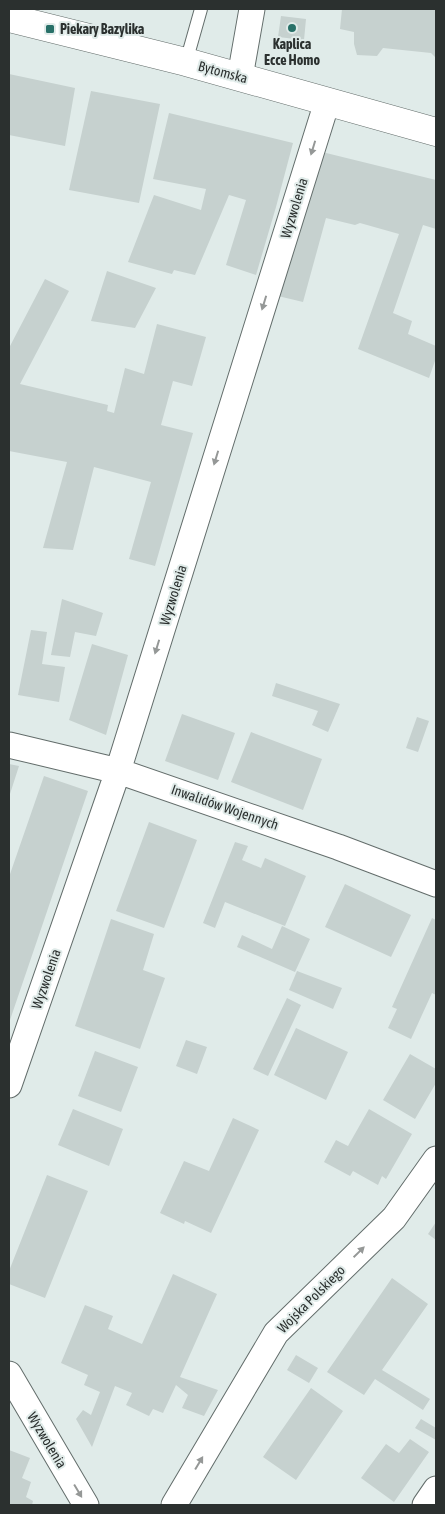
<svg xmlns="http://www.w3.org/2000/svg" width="445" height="1514" font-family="'Asap Condensed',sans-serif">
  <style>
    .building { fill: #c6d1cf }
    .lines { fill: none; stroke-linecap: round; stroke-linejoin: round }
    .service-casing { stroke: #636d6b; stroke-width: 14 }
    .minor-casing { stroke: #636d6b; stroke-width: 27 }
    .tertiary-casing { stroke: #636d6b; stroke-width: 29 }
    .service { stroke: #fff; stroke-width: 12 }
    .minor { stroke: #fff; stroke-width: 25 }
    .tertiary { stroke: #fff; stroke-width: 28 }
    .oneway { fill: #959897 }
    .poi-dot { fill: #287068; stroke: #e0ebe9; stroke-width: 2 }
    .labels { text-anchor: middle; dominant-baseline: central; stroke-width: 4; stroke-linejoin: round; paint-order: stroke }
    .poi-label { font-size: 14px; font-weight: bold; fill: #2b302f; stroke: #e0ebe9; text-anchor: start }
    .street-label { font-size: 14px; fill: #2b302f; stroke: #e0ebe9 }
  </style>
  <rect width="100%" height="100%" fill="#e0ebe9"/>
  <path class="building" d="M342,9H436V58L431,53L383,48L377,56L357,55L354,44V32L340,29Z
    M281,16L306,19L304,40L278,37Z
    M9,74L75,88L65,146L9,135Z
    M91,91L160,104L139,203L69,190Z
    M169,113L293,143L276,207L256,275L226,265L246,200L229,195L195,275L174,270L172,274L128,262L154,195L201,210L206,189L153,179Z
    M318,151L436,180V229L423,225L393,313L412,321L408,334L436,346V358L429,378L358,349L399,234L360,223L355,225L326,218L303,302L278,296Z
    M107,271L156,288L135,328L91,321Z
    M45,279L69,291L20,384L108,405L107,411L114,413L125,368L144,374L157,324L206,337L192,386L173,381L161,425L193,433L155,566L129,559L151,482L94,467L73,550L43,548L67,462L9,451V348Z
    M62,599L103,613L96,636L75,632L70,657L51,655Z
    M31,630L47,632L42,664L65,667L59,702L18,695Z
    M92,644L128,655L106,735L69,720Z
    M276,683L340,704L328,732L312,725L318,711L272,696Z
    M182,714L235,733L218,780L165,761Z
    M417,717L429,721L418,752L406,748Z
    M251,732L322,759L303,810L231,782Z
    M9,764L19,766L9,797Z
    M44,776L88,791L9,1023V896L10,892L9,891V877Z
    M149,822L197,840L164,928L116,911Z
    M235,842L248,846L242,860L261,868L265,858L306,876L285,926L225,902L215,928L203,923Z
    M345,884L411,915L391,957L325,927Z
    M432,918L436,920V995L432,993L411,1039L388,1028L397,1009L392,1007Z
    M111,919L154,934L143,970L165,978L140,1049L75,1026Z
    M282,926L310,939L295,972L237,947L242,935L272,949Z
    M297,971L342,988L333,1009L289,990Z
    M287,998L301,1005L268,1076L253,1069Z
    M296,1028L348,1052L326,1100L274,1075Z
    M186,1040L207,1047L197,1074L176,1066Z
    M95,1051L138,1067L121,1112L78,1096Z
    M410,1054L436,1069V1083L415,1119L383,1100Z
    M73,1109L123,1129L109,1166L58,1145Z
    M369,1109L412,1134L386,1179L382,1176L378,1185L353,1171L350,1176L324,1162L336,1140L348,1146Z
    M233,1118L259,1130L211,1233L185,1221L184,1224L160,1213L184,1161L209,1171Z
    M47,1175L88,1191L45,1298L9,1284V1271Z
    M436,1222V1240L428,1234Z
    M173,1274L217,1294L180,1377L218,1390L204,1416L182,1408L188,1395L176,1385L163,1413L153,1409L149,1416L126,1405L132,1393L115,1386L92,1447L76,1419L83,1410L91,1415L100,1392L84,1385L88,1375L61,1363L85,1305L113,1316L108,1329L142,1344Z
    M392,1278L428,1304L382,1370L430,1399L423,1410L375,1379L364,1395L327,1372Z
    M296,1355L318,1368L309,1383L287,1370Z
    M311,1388L343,1411L296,1480L263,1457Z
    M421,1419L436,1428V1440L415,1428Z
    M410,1439L429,1452L394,1502L361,1478L386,1444L399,1453Z
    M9,1450L30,1458L22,1478L31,1482L26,1497L33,1501L32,1505H9Z"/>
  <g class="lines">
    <defs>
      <path id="service" d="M186,62L201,9"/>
      <path id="minor" d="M240,77L252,9
        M9,745L118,771L338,847L436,884
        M9,1085L118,771L327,102
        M9,1374L86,1505
        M174,1505L276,1333L394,1218L436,1159
        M425,1505L436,1489"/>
      <path id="tertiary" d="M9,18L186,62L436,132"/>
    </defs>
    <use href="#service" class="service-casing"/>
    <use href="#minor" class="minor-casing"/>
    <use href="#tertiary" class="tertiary-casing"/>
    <use href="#service" class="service"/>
    <use href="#minor" class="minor"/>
    <use href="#tertiary" class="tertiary"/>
  </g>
  <defs><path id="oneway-solid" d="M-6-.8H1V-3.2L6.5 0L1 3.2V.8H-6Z" transform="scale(1.25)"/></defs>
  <g class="oneway">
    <use href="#oneway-solid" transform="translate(313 148) rotate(107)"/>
    <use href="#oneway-solid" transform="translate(264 303) rotate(107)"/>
    <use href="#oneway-solid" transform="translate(216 458) rotate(107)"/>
    <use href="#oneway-solid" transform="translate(157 647) rotate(107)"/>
    <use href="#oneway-solid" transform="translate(359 1252) rotate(-44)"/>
    <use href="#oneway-solid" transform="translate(199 1463) rotate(-59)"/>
    <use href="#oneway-solid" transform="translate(78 1491) rotate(59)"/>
  </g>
  <g class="poi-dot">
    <circle cx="292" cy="28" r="5"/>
    <rect x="45" y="24" width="10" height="10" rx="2.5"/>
  </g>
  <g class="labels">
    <g class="poi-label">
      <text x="60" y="29">Piekary Bazylika</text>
      <text x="292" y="44" text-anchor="middle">Kaplica<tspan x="292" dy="16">Ecce Homo</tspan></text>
    </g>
    <g class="street-label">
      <text transform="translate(223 72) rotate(15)">Bytomska</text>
      <text transform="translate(294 208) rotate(-73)">Wyzwolenia</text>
      <text transform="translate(173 595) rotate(-73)">Wyzwolenia</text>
      <text transform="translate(225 807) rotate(19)">Inwalidów Wojennych</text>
      <text transform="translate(46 979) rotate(-71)">Wyzwolenia</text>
      <text transform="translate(311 1299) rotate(-45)">Wojska Polskiego</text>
      <text transform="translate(47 1440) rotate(59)">Wyzwolenia</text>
    </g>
  </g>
  <rect width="445" height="1514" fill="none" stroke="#2b302f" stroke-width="20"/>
</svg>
